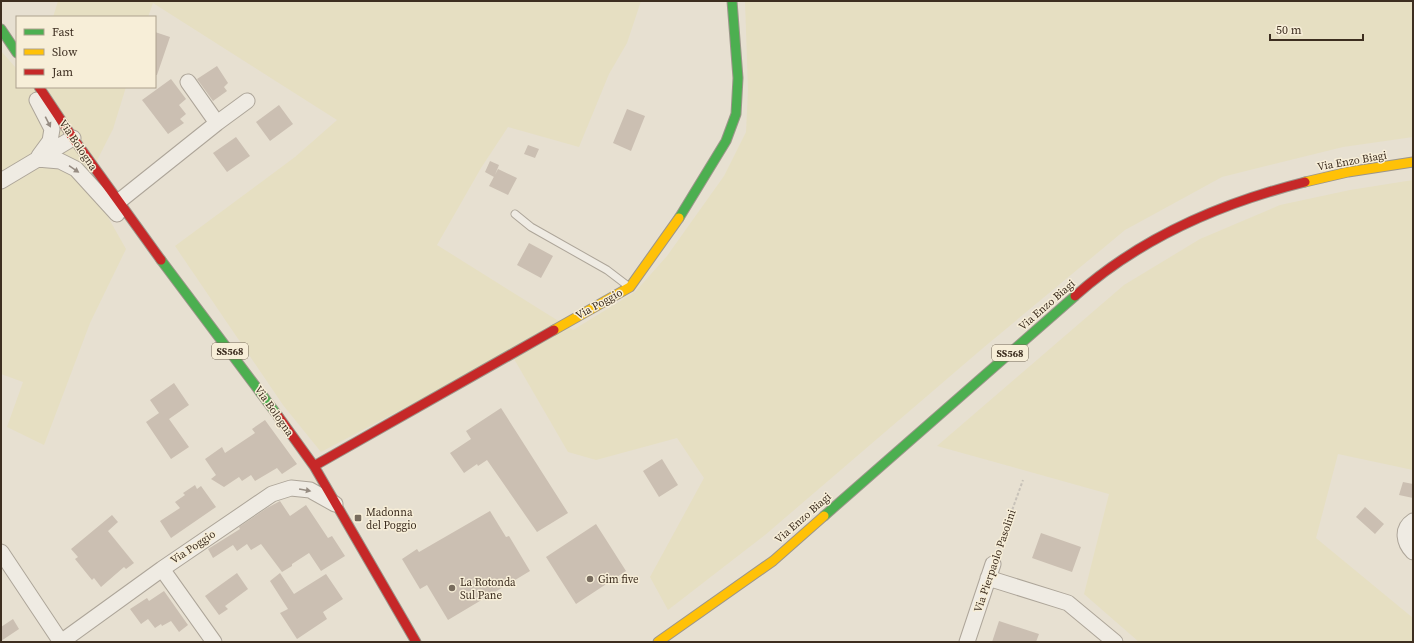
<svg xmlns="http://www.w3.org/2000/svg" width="1414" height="643" font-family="'Source Serif 4',serif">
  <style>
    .farmland { fill: #e6dfc2 }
    .building { fill: #cbbfb2 }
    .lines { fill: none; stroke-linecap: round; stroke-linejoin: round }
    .lane-casing { stroke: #ada599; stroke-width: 9 }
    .street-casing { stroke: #ada599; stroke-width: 17 }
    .fast-casing { stroke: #9c958a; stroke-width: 11 }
    .slow-casing { stroke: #9c958a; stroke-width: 11 }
    .jam-casing { stroke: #9c958a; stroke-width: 11 }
    .path { stroke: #c8c2b9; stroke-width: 2; stroke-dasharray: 3 2; stroke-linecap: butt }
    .lane { stroke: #efebe3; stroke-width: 7 }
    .street { stroke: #efebe3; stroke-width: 15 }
    .fast { stroke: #4caf50; stroke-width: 9 }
    .slow { stroke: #ffc107; stroke-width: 9 }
    .jam { stroke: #c62828; stroke-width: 9 }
    .oneway { fill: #968c82 }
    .poi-dot { fill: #786c5e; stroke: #f7eed8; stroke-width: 1.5 }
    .labels { text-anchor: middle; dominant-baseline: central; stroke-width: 3; stroke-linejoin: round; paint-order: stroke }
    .shield { fill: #f7eed8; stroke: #756857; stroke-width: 1 }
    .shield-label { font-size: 10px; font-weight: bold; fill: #3d2e20 }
    .street-label { font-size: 11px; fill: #3d2e20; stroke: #f7eed8 }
    .poi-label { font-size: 11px; fill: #3d2e20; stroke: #f7eed8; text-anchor: start }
  </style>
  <rect width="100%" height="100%" fill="#e7e0d1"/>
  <path class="farmland" d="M58,1H641L627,43L609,74L579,147L508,127L481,168L437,245L573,330L635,292L667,256L724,176L746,132L748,90L745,1H1413V137L1343,147L1222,177L1125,230L983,348L765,535L668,610L650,577L704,478L677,438L596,460L568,452L510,352L321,452L283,405L175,246L295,157L337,120L153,3L148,17H53Z
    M1,51L16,68L17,67V87H126L113,129L87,180L126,249L90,323L44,445L7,427L23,382L1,374Z
    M1413,180V470L1338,454L1316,538L1413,618V642H1139L1084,594L1109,494L937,446L1124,285L1200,239L1280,205L1350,190Z"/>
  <path class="building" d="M155,32L170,37L157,75H155Z
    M217,66L228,83L224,87L227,91L213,101L197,79Z
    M171,79L186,99L179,105L186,114L180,119L184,123L168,134L142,100Z
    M279,105L293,124L270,141L256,122Z
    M627,109L645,116L631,151L613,143Z
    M236,137L250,156L227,172L213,153Z
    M528,145L539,149L535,158L524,154Z
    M490,161L499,165L494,177L485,172Z
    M498,169L517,178L508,195L489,186Z
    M529,243L553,256L541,278L517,265Z
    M174,383L189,405L169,419L189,447L171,459L146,422L159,413L150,400Z
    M501,408L568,513L537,532L487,460L478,466L477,464L464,473L450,453L471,439L466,431Z
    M265,420L297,464L282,474L277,468L255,481L251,475L242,481L239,477L224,487L211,479L216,475L205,459L222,447L225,453L255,433L252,429Z
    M662,459L678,485L659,497L643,471Z
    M1403,482L1413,484V498L1399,495Z
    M195,485L197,489L201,486L216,507L171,538L160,521L180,508L175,502L185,495L183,493Z
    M280,501L290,516L306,505L328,538L332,536L345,556L321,571L309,553L292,564V566L282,572L261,544L251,550L247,544L237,551L233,545L213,558L208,549L240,529L239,527L267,508Z
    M1365,507L1384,524L1375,534L1356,517Z
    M490,511L506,537L509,536L530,571L448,620L427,585L420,589L402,559L417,549L419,552Z
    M112,515L118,522L108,531L134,563L126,569L124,567L101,587L94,578L92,580L75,559L78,557L71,549Z
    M596,524L626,571L576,604L546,557Z
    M1041,533L1081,547L1072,572L1032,558Z
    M237,573L248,589L225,606L228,609L219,615L205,596Z
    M280,573L294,594L326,574L343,599L323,612L327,619L297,639L280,613L288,609L270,581Z
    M164,591L188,625L179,632L171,621L162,626L161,624L155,628L148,619L141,624L130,609L147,598L149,601Z
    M13,619L19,629L1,641V627Z
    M999,621L1039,634L1036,642H992Z"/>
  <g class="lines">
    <defs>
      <path id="lane" d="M515,214L531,227L607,270L628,286"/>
      <path id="street" d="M188,82L217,123
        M37,100L52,129L50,141L39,156
        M37,159L60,161L76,169L117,214
        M1,181L73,138
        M118,202L217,123L247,101
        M1413,521C1401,529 1404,543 1413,552
        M1,552L61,642
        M162,569L214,642
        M988,578L1068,603L1115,642
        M61,642L162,569L272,494L291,488L310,490L335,504
        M967,642L993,564"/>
      <path id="fast" d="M1,29L17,53
        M679,218L726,141L736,114L738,78L732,1
        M161,260L278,416
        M824,516L1075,296"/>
      <path id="slow" d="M1305,182L1348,172L1413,162
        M554,330L630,287L679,218
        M658,642L773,561L824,516"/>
      <path id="jam" d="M39,87L73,138L161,260
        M1075,296C1140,238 1221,203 1305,182
        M278,416L314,466L416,642
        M314,466L554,330"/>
    </defs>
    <use href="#lane" class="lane-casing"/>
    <use href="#street" class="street-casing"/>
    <use href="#fast" class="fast-casing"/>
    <use href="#slow" class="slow-casing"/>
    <use href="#jam" class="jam-casing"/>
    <path class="path" d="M997,552L1023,480"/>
    <use href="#lane" class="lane"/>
    <use href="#street" class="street"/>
    <use href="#fast" class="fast"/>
    <use href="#slow" class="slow"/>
    <use href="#jam" class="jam"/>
  </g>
  <defs><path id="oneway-solid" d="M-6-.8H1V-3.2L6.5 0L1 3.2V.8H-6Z"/></defs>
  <g class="oneway">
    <use href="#oneway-solid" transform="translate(48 122) rotate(63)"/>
    <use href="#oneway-solid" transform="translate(74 169) rotate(34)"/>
    <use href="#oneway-solid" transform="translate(305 490) rotate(10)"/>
  </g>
  <g class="poi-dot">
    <rect x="354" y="514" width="8" height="8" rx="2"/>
    <circle cx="590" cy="579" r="4"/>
    <circle cx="452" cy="588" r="4"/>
  </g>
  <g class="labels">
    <g class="shield">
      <rect x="212" y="343" width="36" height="16" rx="3"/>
      <rect x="992" y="345" width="36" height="16" rx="3"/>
    </g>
    <g class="shield-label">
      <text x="230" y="351">SS568</text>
      <text x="1010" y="353">SS568</text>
    </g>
    <g class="street-label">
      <text transform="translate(78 145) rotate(56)">Via Bologna</text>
      <text transform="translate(1352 161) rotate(-10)">Via Enzo Biagi</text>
      <text transform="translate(599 304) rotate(-29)">Via Poggio</text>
      <text transform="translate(1047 305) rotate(-41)">Via Enzo Biagi</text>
      <text transform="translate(274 411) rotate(55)">Via Bologna</text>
      <text transform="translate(803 518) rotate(-41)">Via Enzo Biagi</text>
      <text transform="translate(193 547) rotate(-34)">Via Poggio</text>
      <text transform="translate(995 561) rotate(-71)">Via Pierpaolo Pasolini</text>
    </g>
    <g class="poi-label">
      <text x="366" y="512">Madonna<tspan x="366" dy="13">del Poggio</tspan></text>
      <text x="598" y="579">Gim five</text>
      <text x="460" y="582">La Rotonda<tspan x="460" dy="13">Sul Pane</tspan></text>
    </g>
  </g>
  <rect width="1414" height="643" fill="none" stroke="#3d2e20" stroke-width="4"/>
  <rect x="16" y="16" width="140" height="72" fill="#f7eed8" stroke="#ada18e"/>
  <rect x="24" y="29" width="20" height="6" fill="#4caf50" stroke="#ada18e"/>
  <text x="52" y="36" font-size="12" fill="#3d2e20">Fast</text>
  <rect x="24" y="49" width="20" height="6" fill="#ffc107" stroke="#ada18e"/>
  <text x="52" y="56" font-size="12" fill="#3d2e20">Slow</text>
  <rect x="24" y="69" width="20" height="6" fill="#c62828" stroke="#ada18e"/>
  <text x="52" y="76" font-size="12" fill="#3d2e20">Jam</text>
  <path d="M1270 34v6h93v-6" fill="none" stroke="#3d2e20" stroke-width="2"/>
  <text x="1276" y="34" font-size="12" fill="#3d2e20" stroke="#f7eed8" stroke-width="3" paint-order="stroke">50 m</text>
</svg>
